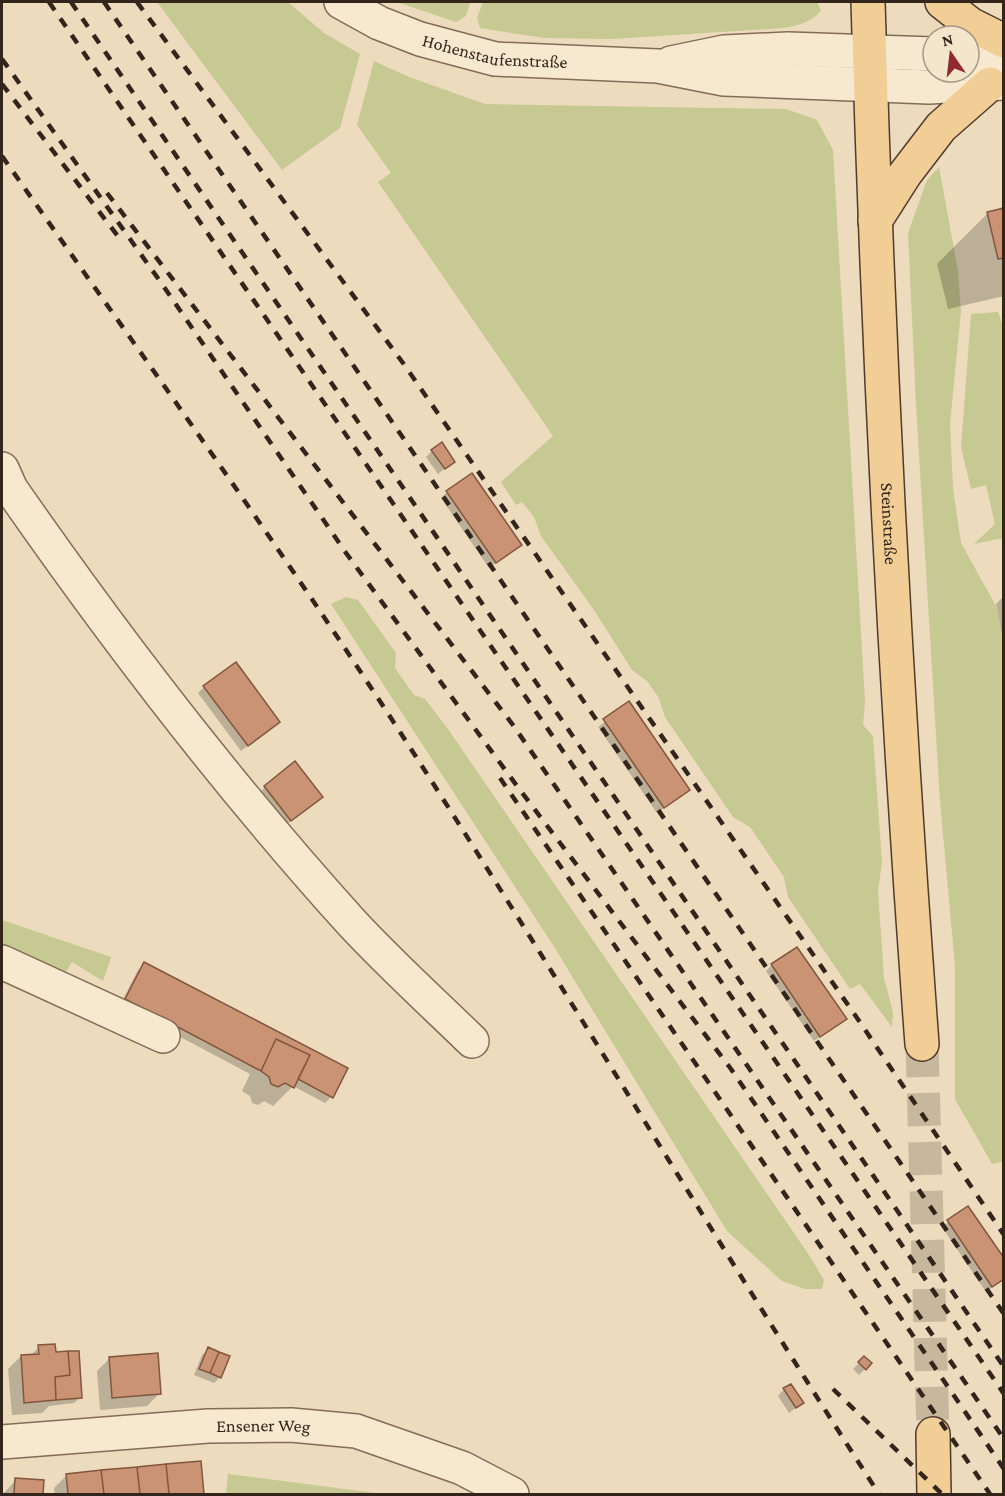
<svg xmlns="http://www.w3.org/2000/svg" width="1005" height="1496" font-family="'Crimson Pro',serif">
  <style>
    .green { fill: #c6c992 }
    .shadow { fill: #0003 }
    .building { fill: #c99374; stroke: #82553e; stroke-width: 1.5 }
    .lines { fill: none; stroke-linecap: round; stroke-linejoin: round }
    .major-tunnel { stroke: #c7b79d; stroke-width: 33; stroke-dasharray: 33 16; stroke-linecap: butt }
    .minor-casing { stroke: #836c57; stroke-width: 36 }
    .major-casing { stroke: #513b2c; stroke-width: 36 }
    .minor { stroke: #f7e9d0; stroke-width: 33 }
    .major { stroke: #f0ce95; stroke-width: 33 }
    .rail { stroke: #33251b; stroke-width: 4.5; stroke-dasharray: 10 10; stroke-linecap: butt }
    .labels { text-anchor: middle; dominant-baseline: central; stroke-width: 4.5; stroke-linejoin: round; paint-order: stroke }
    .street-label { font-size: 18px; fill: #33251b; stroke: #f4e6cc }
  </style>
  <rect width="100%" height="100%" fill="#ecdbbd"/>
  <path class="green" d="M157,2H288L324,33L360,54L340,128L282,170Z
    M397,2H470L466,16L456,22Z
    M483,2H817L821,10C812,23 798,25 784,28L613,39L544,38L480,28L477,18Z
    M374,61L409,77L485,104L786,109L817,120L833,150L865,702L863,725L873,736L882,862L878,891L884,978L893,1012L892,1027L860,984L850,989L788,897L784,877L750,827L733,817L665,717L659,698L647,681L632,670L594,610L541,536L534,517L522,502L516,505L501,482L553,436L378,182L391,173L357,125Z
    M939,167L958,271L961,311L950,424L953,488L961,543L996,606L1004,640V1161L992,1164L955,1099V966L940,801L916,405L908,233L927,180Z
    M998,312L1004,329L1003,538L974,544L995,524L986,485L971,489L961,447L971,314Z
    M346,597L358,600L396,653L395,668L414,695L425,699L448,729L809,1255L824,1280L822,1289H805L782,1281L727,1231L553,945L331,604Z
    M2,920L111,957L103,981L72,962L59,983L2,957Z
    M228,1474L383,1494H226Z"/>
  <path class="shadow" d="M1004,205V296L948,309L937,264L988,213L997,211Z
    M432,451L453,462L438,474L426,457Z
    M447,492L520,545L489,568L441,498Z
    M1004,596V632L1002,633L996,604Z
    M204,687L278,722L241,751L198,693Z
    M629,704L688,790L657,813L598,727Z
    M265,787L315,803L284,826L259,793Z
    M145,964L346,1069L331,1097L325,1103L293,1086L273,1106L264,1101L258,1105L252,1103L250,1096L242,1091L250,1074L120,1005L138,970Z
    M772,965L839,1024L814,1041L766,971Z
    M967,1208L1004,1261V1279L986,1292L942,1227Z
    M39,1347L54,1354L81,1397L74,1403L49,1406L42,1413L12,1415L8,1369L21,1356H30Z
    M209,1349L220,1377L214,1383L194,1375L202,1355Z
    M110,1358L160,1393L147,1406L100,1410L97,1371Z
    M864,1358L870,1364L859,1375L853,1369Z
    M784,1389L802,1403L789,1413L778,1396Z
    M200,1463L203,1494H55L54,1488L67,1475Z
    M16,1480L43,1481L42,1494H3Z"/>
  <path class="building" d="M1004,208V258L998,259L987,212Z
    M442,442L455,462L445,469L431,450Z
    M472,473L522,545L496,563L446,491Z
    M236,662L280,722L248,746L203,686Z
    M629,701L690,790L664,808L603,719Z
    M295,761L323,797L291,821L264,786Z
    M797,947L847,1019L820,1037L771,964Z
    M144,962L348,1068L333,1098L298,1079L310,1055L276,1039L261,1071L125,999Z
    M276,1039L310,1055L294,1088L285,1083L278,1087L271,1084L269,1077L261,1071Z
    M968,1206L1004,1258V1279L992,1287L947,1220Z
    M55,1344L56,1352L68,1351L70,1375L55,1377L56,1400L24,1403L21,1355L39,1354L38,1345Z
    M208,1347L219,1352L210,1373L199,1369Z
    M68,1351H79L82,1398L56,1400L55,1377L70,1375Z
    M219,1352L230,1356L221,1378L210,1373Z
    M158,1353L161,1394L112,1398L109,1357Z
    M864,1356L872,1363L866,1370L858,1362Z
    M791,1384L804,1403L796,1408L783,1388Z
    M201,1461L204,1494H169L166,1464Z
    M166,1464L169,1494H140L137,1467Z
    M137,1467L140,1494H104L101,1470Z
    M101,1470L104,1494H68L66,1474Z
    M15,1478L44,1480L43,1494H14Z"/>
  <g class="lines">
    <path class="major-tunnel" d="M922,1044L933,1434"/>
    <defs>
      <g id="minor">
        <path id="s1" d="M341,2L379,23L420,39L495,59L658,66L724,79L929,87L1004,83"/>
        <path d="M969,55H1004"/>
        <path d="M671,63L724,52L788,49L933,54"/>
        <path d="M2,469L11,489C116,640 228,786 352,923C390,964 432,1002 472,1041"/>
        <path d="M2,962L163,1036"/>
        <path id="s2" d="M2,1442L208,1426L291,1425L356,1431L462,1468L512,1494"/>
      </g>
      <g id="major">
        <path id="s3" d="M868,2C878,349 896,697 922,1044"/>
        <path d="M942,2L970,24L1004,41"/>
        <path d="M875,221L905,174L941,127L990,84"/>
        <path d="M933,1434L934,1494"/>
      </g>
    </defs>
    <use href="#minor" class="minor-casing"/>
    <use href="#major" class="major-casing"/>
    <use href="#minor" class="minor"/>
    <use href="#major" class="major"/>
    <path class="rail" d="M49,2L1004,1394
      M71,2L1004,1367
      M104,2L1004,1314
      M137,2L403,363L855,1015L1004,1235
      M2,59L162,284L346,553L517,786L731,1069L1004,1469
      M2,84L120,239
      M2,156C136,347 273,536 400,732C563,984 716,1242 879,1494
      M107,193L513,725L1004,1439
      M500,778L990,1494
      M833,1389L942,1494"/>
  </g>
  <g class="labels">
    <g class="street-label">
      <text stroke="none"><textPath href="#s1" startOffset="164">Hohenstaufenstraße</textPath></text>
      <text stroke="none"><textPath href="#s3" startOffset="522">Steinstraße</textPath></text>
      <text stroke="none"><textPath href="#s2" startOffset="262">Ensener Weg</textPath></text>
    </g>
  </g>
  <rect width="1005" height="1496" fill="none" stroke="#33251b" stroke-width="6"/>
  <g transform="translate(951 54) rotate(346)"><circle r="28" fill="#f4e6cc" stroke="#a79985" stroke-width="1.5"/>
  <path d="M0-4.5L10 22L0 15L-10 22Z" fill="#902930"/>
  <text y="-9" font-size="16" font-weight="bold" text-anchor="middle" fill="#33251b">N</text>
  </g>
</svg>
